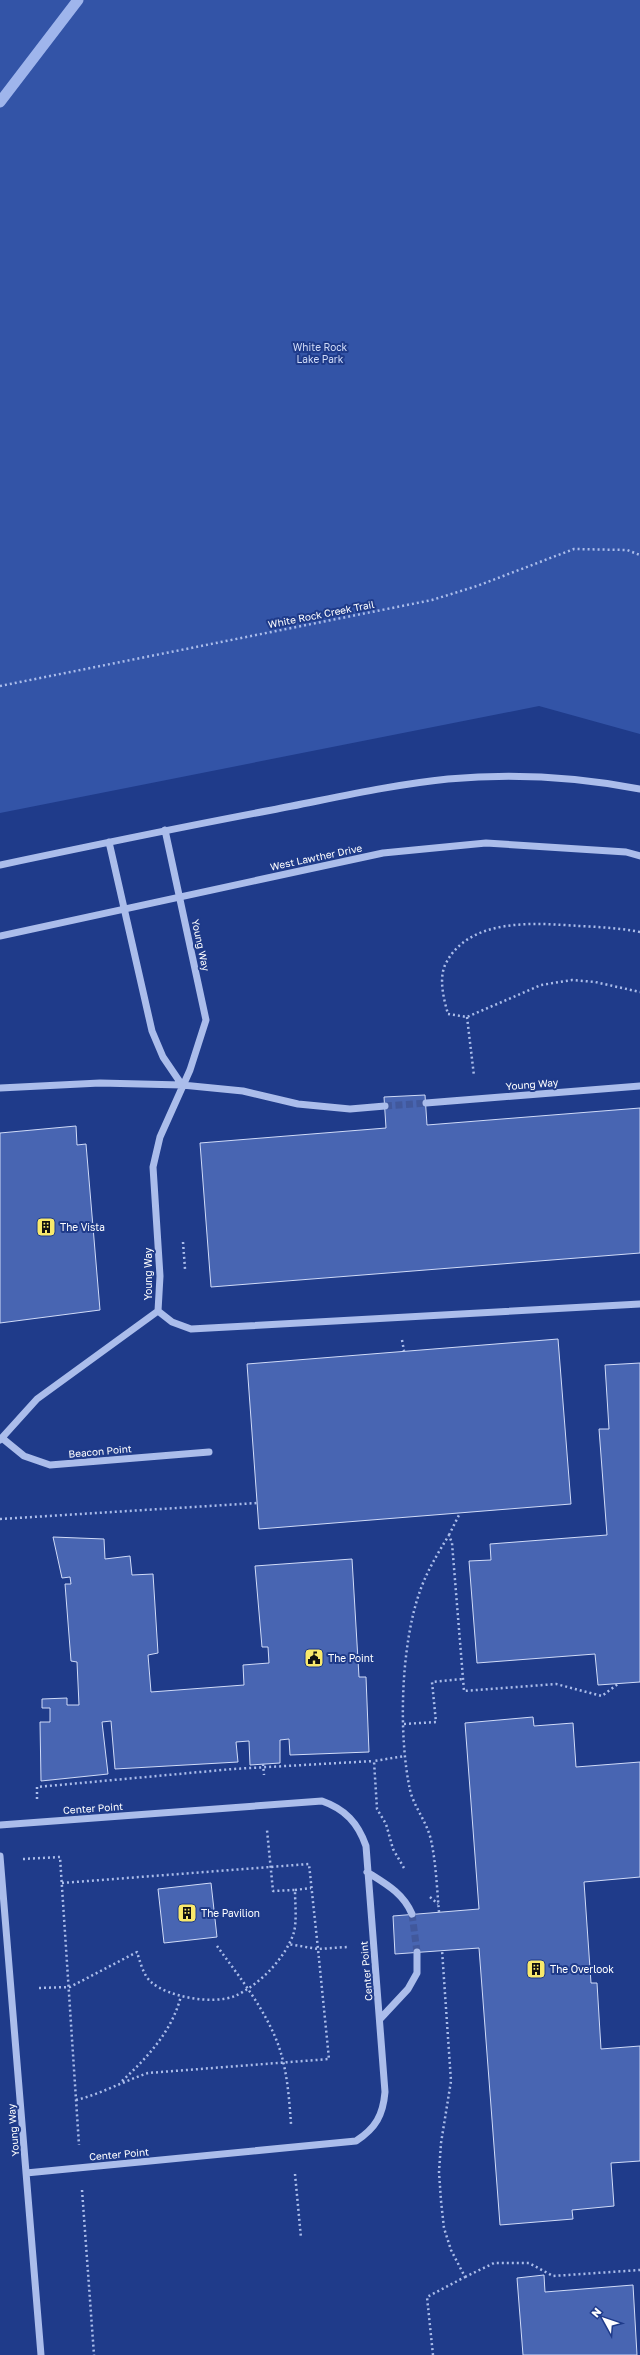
<svg xmlns="http://www.w3.org/2000/svg" width="640" height="2355" font-family="'Golos Text',sans-serif">
  <style>
    .green { fill: #3354a7 }
    .lines { fill: none; stroke-linecap: round; stroke-linejoin: round }
    .stream { stroke: #9fb5ec; stroke-width: 11 }
    .building { fill: #4865b2; stroke: #d0dbf8 }
    .minor-tunnel { stroke: #41589c; stroke-width: 7; stroke-dasharray: 7 3.5; stroke-linecap: butt }
    .path { stroke: #abbdeb; stroke-width: 2.5; stroke-dasharray: 2 3; stroke-linecap: butt }
    .minor { stroke: #abbdeb; stroke-width: 7 }
    .labels { text-anchor: middle; dominant-baseline: central; stroke-width: 4; stroke-linejoin: round; paint-order: stroke }
    .park-label { font-size: 10px; fill: #d0dbf8; stroke: #1f3b8a }
    .street-label { font-size: 10px; fill: #fff; stroke: #1f3b8a }
    .poi-label { font-size: 10px; fill: #fff; stroke: #1f3b8a; text-anchor: start }
  </style>
  <rect width="100%" height="100%" fill="#1f3b8a"/>
  <path class="green" d="M0,0H640V734L539,706L0,813Z"/>
  <g class="lines">
    <path class="stream" d="M0,102L78,0"/>
  </g>
  <path class="building" d="M425,1095L427,1125L640,1108V1253L211,1287L200,1143L386,1128L384,1097Z
    M76,1126L77,1145L86,1144L100,1310L0,1323V1133Z
    M558,1339L571,1504L259,1529L247,1364Z
    M640,1363V1682L598,1685L595,1654L477,1663L469,1561L491,1560L490,1544L607,1535L599,1429H609L605,1365Z
    M53,1537L104,1539L105,1559L130,1556L132,1575L153,1574L158,1653L148,1655L151,1692L244,1685L243,1665L269,1663L268,1647H262L255,1566L352,1559L359,1677H366L369,1752L290,1755L289,1739L280,1740V1763L250,1765L249,1741L236,1742L238,1762L115,1769L111,1721L102,1722L108,1774L41,1781L40,1722H50V1708H42V1699L67,1698V1705H79L77,1662L71,1661L65,1584H71L70,1577L62,1578Z
    M533,1717L534,1726L573,1723L576,1767L640,1762V1877L584,1882L591,1983H597L601,2049L640,2046V2161L611,2163L614,2206L572,2210L573,2219L500,2225L479,1948L395,1954L393,1916L479,1909L465,1723Z
    M211,1883L217,1937L164,1943L158,1889Z
    M544,2275L545,2292L633,2285L637,2355H523L517,2278Z"/>
  <g class="lines">
    <path class="minor-tunnel" d="M385,1106L426,1103
      M412,1914L417,1952"/>
    <path class="path" d="M0,686L432,600L477,586L574,549L627,550L640,555
      M640,932C619,928 600,927 579,926C536,923 470,917 446,963C438,978 444,1000 448,1014L467,1017L541,985L572,980L595,982L640,992
      M467,1017L474,1076
      M183,1242L185,1269
      M402,1340L404,1351
      M0,1519L257,1503
      M449,1535L460,1513
      M404,1724L436,1722L432,1682L463,1679
      M263,1764L264,1775
      M37,1799V1787L233,1769L374,1761
      M23,1859L60,1857L79,2145
      M404,1868L393,1849L386,1824L377,1809L374,1761L405,1756
      M62,1883L309,1864L318,1949L347,1947
      M295,1890L311,1888
      M430,1897L438,1904
      M439,1912C437,1889 436,1863 431,1840C427,1822 414,1807 410,1790C398,1734 401,1644 420,1591C427,1571 438,1553 449,1535L452,1543L464,1691L556,1684L602,1696L618,1684
      M217,1946C238,1975 262,2005 276,2039C287,2066 289,2096 291,2124
      M39,1988L70,1987L137,1952C140,1961 143,1975 151,1982C168,1997 213,2005 235,1996C259,1985 286,1958 294,1932C297,1920 295,1903 295,1890L273,1891L267,1830
      M122,2081C148,2057 172,2031 181,1996
      M76,2100C101,2094 124,2081 148,2073L329,2059L318,1949L288,1944
      M295,2174L301,2238
      M82,2190L94,2355
      M465,2277L494,2263H529L553,2276L640,2270
      M433,2355L427,2297L465,2277L451,2250L444,2228L441,2201L439,2172L441,2143L451,2081L442,1950"/>
    <path class="minor" d="M109,842L152,1031L163,1057L182,1085
      M0,865C90,846 181,827 272,810C330,799 389,785 448,779C512,773 578,777 640,789
      M0,936L383,853L486,843L626,852L640,856
      M0,1088L100,1083L182,1085L243,1091L298,1104L350,1109L385,1106
      M426,1103L640,1086
      M158,1311L172,1322L191,1329L640,1304
      M2,1438L24,1456L50,1465L209,1452
      M0,1440L37,1399L158,1311L160,1276L153,1167L160,1137L190,1070L206,1020L165,830
      M0,1825L322,1801C345,1809 358,1823 366,1846L385,2092C383,2115 376,2128 356,2141L26,2173
      M0,1856L41,2355
      M367,1872C386,1884 403,1893 412,1914
      M380,2019L408,1989L417,1973V1952"/>
  </g>
  <defs>
    <symbol id="building-square" viewBox="-11 -11 22 22"><rect x="-9" y="-9" width="18" height="18" rx="4" fill="#f9e96b" stroke="#1f3b8a"/><path d="M-4-6H4V6H1V3H-1V6H-4ZM-2.5-4.3h1.7v1.8h-1.7ZM.8-4.3h1.7v1.8H.8ZM-2.5-1h1.7V.8h-1.7ZM.8-1h1.7V.8H.8Z" fill="#111"/></symbol>
    <symbol id="civic-square" viewBox="-11 -11 22 22"><rect x="-9" y="-9" width="18" height="18" rx="4" fill="#f9e96b" stroke="#1f3b8a"/><path d="M-.6-6.5H3V-4.5H.6V-3L4-1V1h2V6H-6V1h2V-1L-.6-3ZM-1.2 2.5V6h2.4V2.5Z" fill="#111"/></symbol>
  </defs>
  <g fill-rule="evenodd">
    <use href="#building-square" x="35" y="1216" width="22" height="22"/>
    <use href="#civic-square" x="303" y="1647" width="22" height="22"/>
    <use href="#building-square" x="176" y="1902" width="22" height="22"/>
    <use href="#building-square" x="525" y="1958" width="22" height="22"/>
  </g>
  <g class="labels">
    <g class="park-label">
      <text x="320" y="347">White Rock<tspan x="320" dy="12">Lake Park</tspan></text>
    </g>
    <g class="street-label">
      <text transform="translate(321 614) rotate(-11)">White Rock Creek Trail</text>
      <text transform="translate(316 857) rotate(-12)">West Lawther Drive</text>
      <text transform="translate(201 945) rotate(78)">Young Way</text>
      <text transform="translate(532 1084) rotate(-5)">Young Way</text>
      <text transform="translate(148 1274) rotate(-90)">Young Way</text>
      <text transform="translate(100 1451) rotate(-5)">Beacon Point</text>
      <text transform="translate(93 1808) rotate(-4)">Center Point</text>
      <text transform="translate(366 1971) rotate(-95)">Center Point</text>
      <text transform="translate(13 2130) rotate(-95)">Young Way</text>
      <text transform="translate(119 2154) rotate(-5)">Center Point</text>
    </g>
    <g class="poi-label">
      <text x="60" y="1227">The Vista</text>
      <text x="328" y="1658">The Point</text>
      <text x="201" y="1913">The Pavilion</text>
      <text x="550" y="1969">The Overlook</text>
    </g>
  </g>
  <g transform="translate(604 2319) rotate(310)" stroke="#1f3b8a" stroke-width="3" paint-order="stroke">
  <path d="M0-3L7 15L0 10L-7 15Z" fill="#ffffff"/>
  <text y="-6" font-size="11" font-weight="bold" text-anchor="middle" fill="#ffffff">N</text>
  </g>
</svg>
